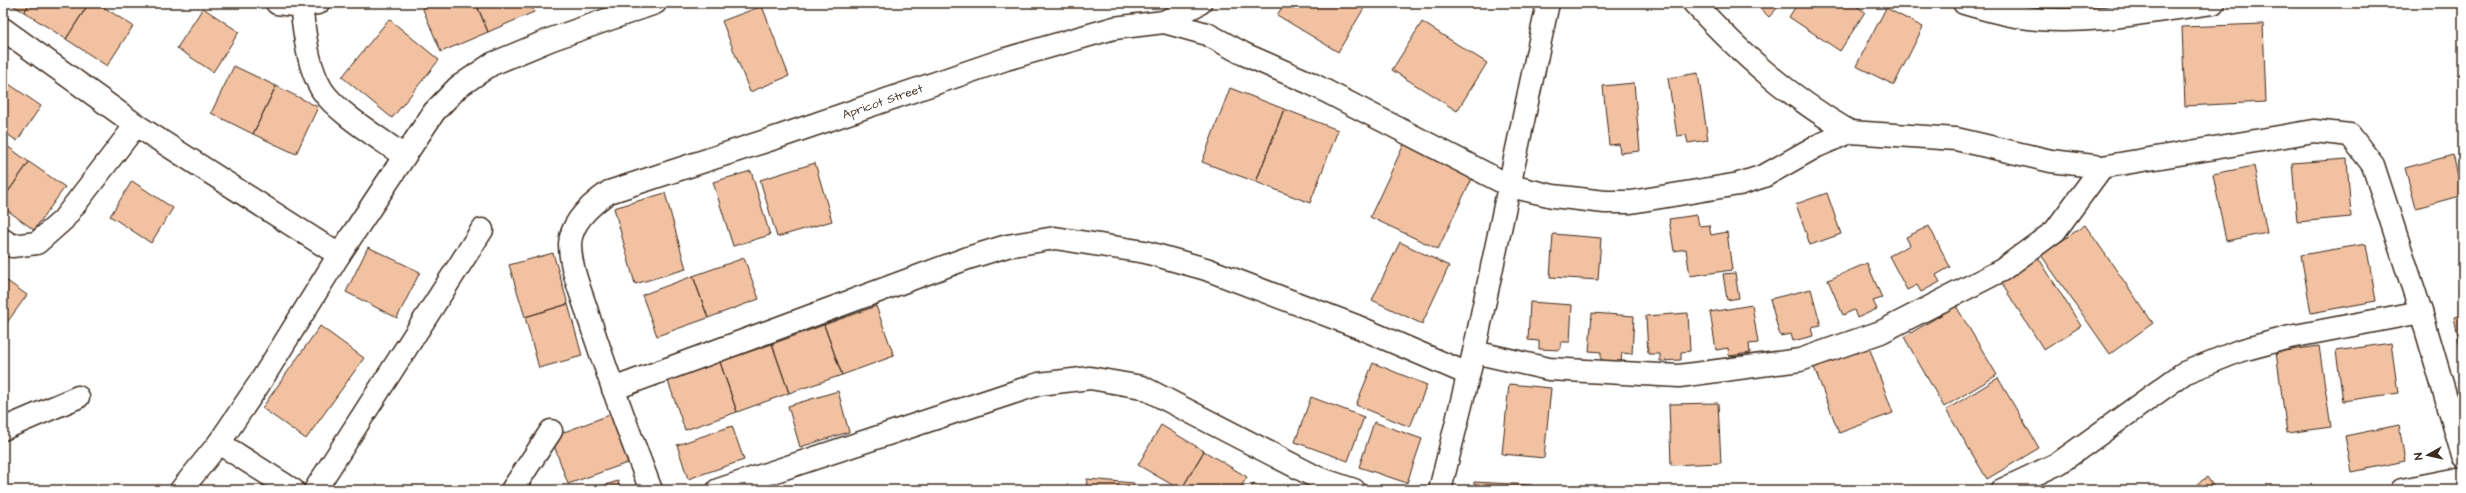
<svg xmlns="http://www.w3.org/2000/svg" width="2466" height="493" font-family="'Architects Daughter',sans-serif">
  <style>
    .building { fill: #f1c1a1; stroke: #3b2a1e }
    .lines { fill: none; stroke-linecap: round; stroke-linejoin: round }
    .street-casing { stroke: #3b2a1e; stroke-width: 25 }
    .street { stroke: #fff; stroke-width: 22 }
    .labels { text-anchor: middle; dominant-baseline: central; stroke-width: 3.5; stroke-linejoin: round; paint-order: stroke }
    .street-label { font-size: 12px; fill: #3b2a1e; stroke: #fff }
  </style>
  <rect width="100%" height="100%" fill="#fff"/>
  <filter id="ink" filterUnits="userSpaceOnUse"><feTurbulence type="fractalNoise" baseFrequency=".025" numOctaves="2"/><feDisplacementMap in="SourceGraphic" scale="8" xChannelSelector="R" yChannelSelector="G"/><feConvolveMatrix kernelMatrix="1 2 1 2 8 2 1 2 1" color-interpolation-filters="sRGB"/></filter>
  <g filter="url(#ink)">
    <path class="building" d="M9,3H30L24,12Z
      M30,3H89L66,39L24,12Z
      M89,3H97L133,26L107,66L66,39Z
      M431,3H476L488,32L441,52L422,7Z
      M476,3H531L534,12L488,32Z
      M1285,3H1367L1338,52L1277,15Z
      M1754,3H1782L1769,17Z
      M1798,3H1852L1865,12L1840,51L1789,17Z
      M762,6L789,76L750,92L722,21Z
      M203,8L239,32L213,72L177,48Z
      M1886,8L1923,27L1894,85L1856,66Z
      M389,19L439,60L392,118L342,77Z
      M1422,22L1487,63L1457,111L1392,70Z
      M2263,24L2266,102L2185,106L2182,27Z
      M234,66L276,86L253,134L211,113Z
      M1698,73L1708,140L1688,143L1686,135L1677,136L1668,78Z
      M6,82L41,106L17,141L3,131V86Z
      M1634,83L1640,151L1620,153L1619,144L1609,145L1603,86Z
      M276,86L318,107L296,154L253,134Z
      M1230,88L1284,109L1256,182L1202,162Z
      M1284,109L1338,130L1310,203L1256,182Z
      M1405,142L1474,174L1438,249L1370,217Z
      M3,143L29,162L3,199Z
      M2453,155L2463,195L2416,208L2405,168Z
      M2347,159L2351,217L2297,222L2292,163Z
      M29,162L65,187L34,230L3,207V199Z
      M815,163L832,221L777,237L760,180Z
      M2254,166L2267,233L2226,241L2213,174Z
      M751,171L770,235L733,246L713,182Z
      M132,181L173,208L151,243L110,216Z
      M665,193L686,269L635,284L614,208Z
      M1827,193L1841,234L1810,245L1796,204Z
      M1697,215L1699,226L1709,225L1711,235L1727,232L1732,270L1690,276L1686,249L1674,251L1669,219Z
      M2085,225L2153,323L2110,354L2041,255Z
      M1929,226L1950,267L1936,275L1940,282L1921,292L1917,285L1907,290L1889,256L1910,245L1906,237Z
      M1553,234L1601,238L1598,280L1550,277Z
      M1400,242L1449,266L1422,324L1372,300Z
      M2366,244L2376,301L2311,313L2301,255Z
      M368,247L420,272L397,318L346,292Z
      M553,253L568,304L525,317L509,265Z
      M2038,257L2081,326L2044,350L2000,281Z
      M744,258L759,299L708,318L693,276Z
      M1867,263L1882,298L1873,301L1877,309L1857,318L1854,310L1843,315L1828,280Z
      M1735,273L1739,298L1727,300L1723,274Z
      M693,276L708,318L657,336L642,295Z
      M3,278L27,295L3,328Z
      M1811,289L1821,326L1811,328L1813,336L1793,341L1791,334L1780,336L1770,299Z
      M1530,302L1572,305L1570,342H1561L1560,350L1539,349V341L1528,340Z
      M568,304L582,356L539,368L525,317Z
      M1752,305L1758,343L1749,344L1750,353L1729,356L1728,348L1716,350L1710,312Z
      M876,306L894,356L842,375L824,325Z
      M1956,306L1997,375L1944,407L1904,337Z
      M1592,313L1634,316L1632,354L1622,353L1621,362L1601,360V352L1589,351Z
      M1688,313L1690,351L1681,352V360L1660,361V354H1648L1646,316Z
      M2463,315V361L2454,317Z
      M824,325L842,375L789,393L772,344Z
      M320,326L364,358L306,439L262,408Z
      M2391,343L2398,393L2343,401L2336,351Z
      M772,344L789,393L737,412L720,362Z
      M2319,346L2331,427L2287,433L2276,352Z
      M1869,347L1893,413L1839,433L1814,367Z
      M720,362L737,412L685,430L668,381Z
      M1373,363L1427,385L1410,427L1356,405Z
      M1998,378L2039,448L1987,479L1946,410Z
      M1509,384L1551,388L1544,458L1502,454Z
      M838,391L849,432L800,447L788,406Z
      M1311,397L1364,417L1348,461L1295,442Z
      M1718,403L1721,463L1671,465L1669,404Z
      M612,414L630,462L568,484L551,437Z
      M1374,422L1422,439L1407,483L1359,467Z
      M1161,425L1204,451L1181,490L1138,465Z
      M2399,425L2405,461L2352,472L2345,436Z
      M732,426L744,460L688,479L677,445Z
      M1204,451L1247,477L1239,490H1181Z
      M2207,477L2216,490H2189Z
      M1087,479L1134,483L1133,490H1086Z
      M618,481L620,490H589Z
      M1474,482L1532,485L1531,490H1474Z
      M1253,484L1268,490H1251Z"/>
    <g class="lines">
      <defs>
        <g id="street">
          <path d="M277,3L301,6L318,3"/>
          <path d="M1694,3C1744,57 1786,94 1850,132"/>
          <path d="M1964,3C1988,10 2012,17 2038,19C2096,24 2156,10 2213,3"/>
          <path d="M301,6C305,34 307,65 322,90C337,113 381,139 404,156"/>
          <path d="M1164,22L1207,34L1244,54L1310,83L1510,186L1553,196L1605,202H1631L1739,184L1764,176L1817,146L1850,132L1956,139L2051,161L2102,167L2055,231L2002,270L1881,332L1800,360L1679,376L1549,369L1474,352"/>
          <path d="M3,29L136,125L339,255"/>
          <path d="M3,240L12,246L37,243L63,220L136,125"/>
          <path d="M2421,312L2463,456"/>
          <path d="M613,389L968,258L1007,246L1055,238L1145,252L1206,269L1356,326L1468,374"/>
          <path d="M3,429L78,397"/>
          <path d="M219,443L293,490"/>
          <path d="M181,490L219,443L259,384L339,255L434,112L458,87L492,64L552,39L655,3"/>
          <path d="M315,490L482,230"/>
          <path d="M512,490L551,431"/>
          <path id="s1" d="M651,490C629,433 608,376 589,318C582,294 570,269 570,244C571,221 593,203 609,192L781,136L1006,59L1114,28L1164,22L1200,3"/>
          <path d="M718,490L1039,384L1090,378L1142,387L1318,478L1354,490"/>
          <path d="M1440,490L1474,352L1548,3"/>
          <path d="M2002,490L2059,463L2184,373L2239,351L2290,337L2421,312L2373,165L2350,135L2314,131L2102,167"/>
          <path d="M2402,490L2463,478"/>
        </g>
      </defs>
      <use href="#street" class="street-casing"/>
      <use href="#street" class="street"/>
    </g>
  </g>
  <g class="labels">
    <g class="street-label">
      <text stroke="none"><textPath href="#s1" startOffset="615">Apricot Street</textPath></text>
    </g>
  </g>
  <rect width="2466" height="493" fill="none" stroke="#fff" stroke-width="16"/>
  <rect x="8" y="8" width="2450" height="477" fill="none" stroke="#3b2a1e" stroke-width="1.5" filter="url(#ink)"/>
  <g transform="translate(2428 455) rotate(262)" stroke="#ffffff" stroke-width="3" paint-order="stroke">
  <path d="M0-3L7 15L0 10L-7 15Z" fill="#3b2a1e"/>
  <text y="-6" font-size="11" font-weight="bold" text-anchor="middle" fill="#3b2a1e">N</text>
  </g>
</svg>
